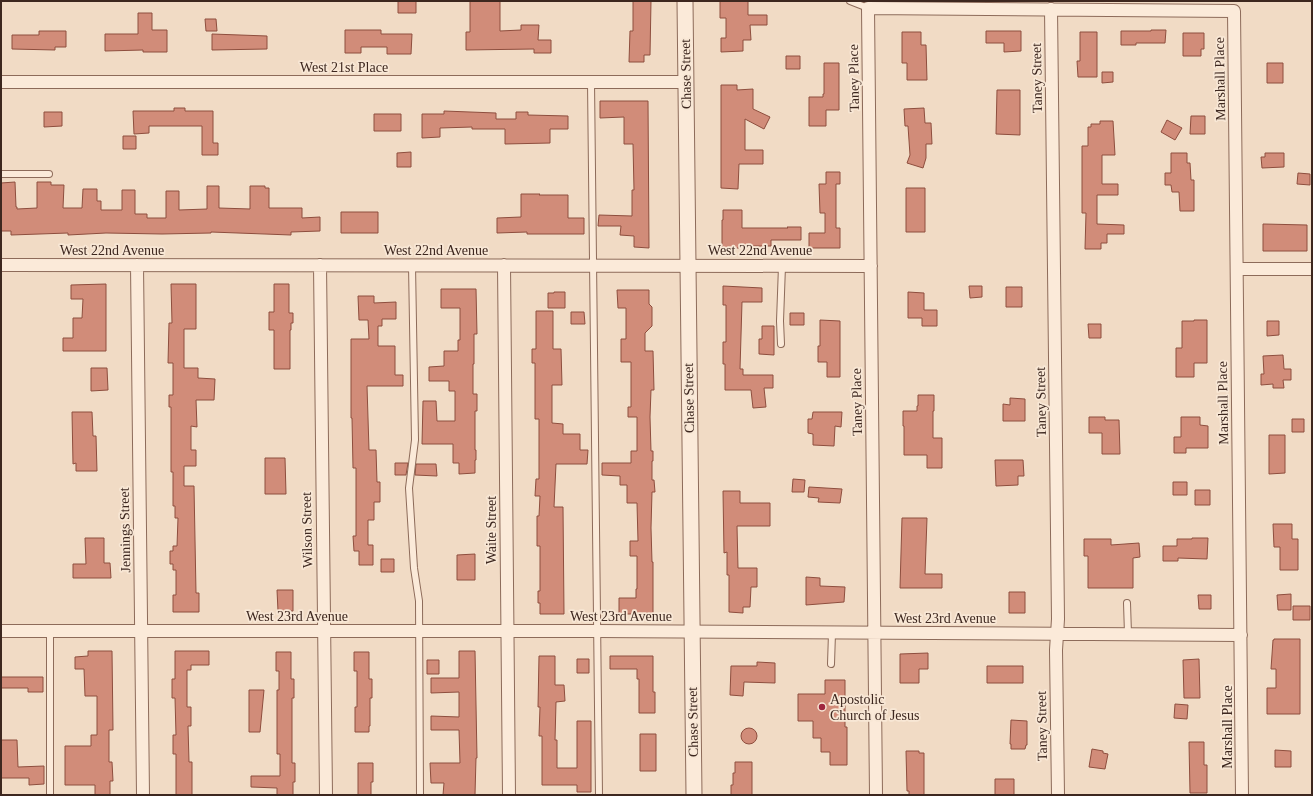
<svg xmlns="http://www.w3.org/2000/svg" width="1313" height="796" font-family="'Times New Roman',serif">
  <style>
    .building { fill: #d18c79; stroke: #8e4e3e }
    .lines { fill: none; stroke-linecap: round; stroke-linejoin: round }
    .service-casing { stroke: #8d6b5a; stroke-width: 8 }
    .minor-casing { stroke: #8d6b5a; stroke-width: 14 }
    .tertiary-casing { stroke: #8d6b5a; stroke-width: 17 }
    .service { stroke: #fbead9; stroke-width: 6 }
    .minor { stroke: #fbead9; stroke-width: 12 }
    .tertiary { stroke: #fbead9; stroke-width: 15 }
    .poi-dot { fill: #a0263f; stroke: #f8e7d5; stroke-width: 1.5 }
    .labels { text-anchor: middle; dominant-baseline: central; stroke-width: 3.5; stroke-linejoin: round; paint-order: stroke }
    .street-label { font-size: 14px; fill: #3d271f; stroke: #f8e7d5 }
    .poi-label { font-size: 14px; fill: #3d271f; stroke: #f8e7d5; text-anchor: start }
  </style>
  <rect width="100%" height="100%" fill="#f1dbc5"/>
  <path class="building" d="M398,1H416V13H398Z
    M470,1H500V31L521,30V25H539L538,40H551V53H534V49L466,50V32H470Z
    M633,1H651L650,55H644V62H629L630,31H633Z
    M720,1H748V15H767V25H750L751,40H743V51L721,52V38H726V18H720Z
    M138,13H152V30H167V52H143V50L105,51V34H138Z
    M205,19H216L217,31H206Z
    M345,30H381V34H412L411,54H387V47H361V53H345Z
    M1151,30H1166L1165,43H1136V45H1121V31H1151Z
    M39,31H66V47H55V50L12,49V35H39Z
    M986,31H1021V51L1004,52V43H986Z
    M902,32H921V45H926L927,80H907V63H902Z
    M1080,32H1097V77H1078L1077,61H1080Z
    M1183,33H1204V49H1201V56H1183Z
    M212,34L267,36V49L212,50Z
    M786,56H800V69H786Z
    M824,63H839V110H826V126H809V97H823V94H824Z
    M1267,63H1283V83H1267Z
    M1102,72H1113V82L1102,83Z
    M721,85H737V90L753,89V109L770,117L764,129L745,119V150H763V164H739L738,189L721,188Z
    M997,90H1020V135L996,134Z
    M600,101H648L649,248L634,247V236L620,235L621,226H598L599,215L632,216V190H634L633,144H624V117L600,118Z
    M174,108H185V111H213V143H218V155H202V126H149V133L134,134L133,111H174Z
    M924,108L925,123H931L932,144H926V158L923,168L907,163L910,155L908,126H905L904,109Z
    M444,111L496,113V119H516V112H528V115L568,116V129H550V143L505,144V129H472V127L440,128V137L422,138V114H444Z
    M44,112H62V126L44,127Z
    M374,114H401V131H374Z
    M1191,116H1205V134H1190Z
    M1167,120L1182,128L1175,140L1161,132Z
    M1100,121H1113L1115,155H1102V184H1118V195H1097V224L1124,225V234H1107V243H1101V249H1085L1086,213H1082V146H1088V127H1091V124H1100Z
    M123,136H136V149H123Z
    M411,152V167H397V153Z
    M1171,153H1187V163H1190L1191,180H1194V211H1180L1179,192H1172L1171,185H1165V173H1171Z
    M1265,153H1284V167L1262,168L1261,157H1265Z
    M826,172H840V184H836V228H840V248H809V233H825V213H820L819,184H826Z
    M1298,173L1310,174V185L1297,184Z
    M15,182L16,207H17V209L37,208V182H51V185H64L63,208H82L83,189H97V201H101V210H122V190H135V214H147V218H166V191H179V210L207,209V186H219V208L250,209V186H265V188H269V208H302V218L320,217V231L291,232V235L211,232V233L162,234L106,233L68,235V233L11,235V231H1V183Z
    M906,188H925V232H906Z
    M521,194H540L539,195H568V218H584V234H527V232L497,233V218L521,217Z
    M723,210H742V228H788L787,227H801V240H771V246H739V248H722V220H723Z
    M341,212H378V233H341Z
    M1263,224L1307,225V251H1263Z
    M106,284V351H63V338H73V318H82L83,299H71V285Z
    M171,284H196V329H184V368H198V378L215,379L214,400H196L197,427L191,426V450H196V466H184V486H194L196,593H199V612H173V595H176V570H173V564H170V551H173V546H177L178,518H175V506H173V472H171V407H169V395H173V363H168L169,323H172Z
    M274,284H289V313H293V323H291V330H290V369H274V330H269V312H274Z
    M723,286L762,288V302H742L740,369H743V375H773V388H764L766,407L753,408L751,390H725V364H723V342H726V305H723Z
    M969,286H982V297L970,298Z
    M1006,287H1022V307H1006Z
    M441,289H476L477,334H474V364H473V394H477V411H475V450H476V460H475V473L459,474V463H453V444H422L423,401H436L437,421H455V391H449V381H429V367L444,366V351H458V340H460V308H441Z
    M617,290H649V304L652,307V326L645,333V351H653L654,390H651L650,417L651,451H653V461H652V480H654L655,492H652L651,528L652,562H653V614H619V598H636V589H637V556H630V541H638L637,503H627V485H620V476L602,475V463H631V451H637V417H628V407H631V362H621V339H626V308H618Z
    M554,292H565V308H548V293H554Z
    M908,292L924,293V310H937V326H922V318H908Z
    M358,296H374V303L396,302V319H382V326H378V346H395V375H403V386H367L369,450H376L377,482H380V502H374V520H368V545H373V565H359V551H354L353,536H356V468H353L352,418H351V339H369L368,320H359Z
    M536,311H553V349H561L562,385H552V423L563,424V434H580V450H588L587,464H556L554,507H563L564,614H540V603H538V591H540V546H537V516H539L540,496H535L536,479H539V419H535V363H532V349H536Z
    M571,312H584L585,324H571Z
    M790,313H804V325H790Z
    M820,320L840,321V377H827V362H818V346H820Z
    M1194,320H1207V363H1194V377H1176V348H1182V321H1194Z
    M1267,321H1279V335L1267,336Z
    M1088,324H1101V338H1089Z
    M762,326H774V355L759,354V339H762Z
    M1283,355L1284,369H1291V380H1283L1284,388H1273V384L1261,385V374H1264L1263,356Z
    M91,368H107L108,390L91,391Z
    M918,395H934V411H933V438H942V468H927V455H904V426H903V411H917V406H918Z
    M1010,398L1025,399V421H1003V404L1010,405Z
    M72,412H92L93,436H96L97,471H76V463L73,464Z
    M813,412H842L841,427L835,426L834,446L813,445V434L808,433V419H812Z
    M1089,417H1105V420H1119L1120,454H1102V433H1089Z
    M1181,417H1200V425L1208,426V448H1186V453H1174V437H1181Z
    M1292,419H1304V432H1292Z
    M1269,435H1285V473L1269,474Z
    M265,458H285L286,494H265Z
    M995,460H1023L1024,476H1018V485L996,486Z
    M395,463H408L406,475H395Z
    M416,464H436L437,476L415,475Z
    M793,479L805,480L804,492H792Z
    M1173,482H1187V495H1173Z
    M809,487L842,489L840,503L818,502L819,498L808,497Z
    M1195,490H1210V505H1195Z
    M723,491H740V503H770V526H737L738,568H757V587H751L750,607H743V613L729,612V575H727V552L724,553Z
    M902,518H927L925,574H942V588H900Z
    M1273,524H1292V539H1298V570H1280V547H1274Z
    M85,538H104V563H110L111,578H73V564H86Z
    M1192,538H1208L1207,559L1178,558V561H1163V546H1177V539H1192Z
    M1084,539H1111V545L1139,543L1140,557L1133,558V588H1088V556H1084Z
    M475,554V580H457V555Z
    M381,559H394V572H381Z
    M806,577L820,578V586L845,587L844,602L806,605Z
    M277,590H293V611H278Z
    M1009,592H1025V613H1009Z
    M1291,594V610H1278L1277,595Z
    M1198,595H1211V609H1199Z
    M1293,606H1310V620H1293Z
    M1274,639H1300V714H1267V688H1276V669H1271L1273,640H1274Z
    M88,651H112L113,730H109V762H112L113,781H110V795H95V785H65V746H91V735H97V696H85L84,669H75V657L88,656Z
    M175,651H209V665H191V670H187V707H191V726H188L189,762H192V795H176V754H173V735H176L175,698H172V679H175Z
    M459,651H475L477,758H476L475,795H443L444,783H431L430,763H460L459,730H431V716L459,717V692L431,693V678H459Z
    M276,652H291V679H294V698H292V763H295V782H293V795H277V788L251,787V776H280V754H277V690H279V671H276Z
    M354,652H369V679H372V698H370V726H369V732H355V707H357V671H354Z
    M928,653V669H919V683H900V654Z
    M539,656H555V685H564L565,701L556,702L555,740H557V768H577V721H591V792H577V785H542V736H539L540,707H538Z
    M610,656H653V692H655V713H639V679H637V669H610Z
    M577,659H589V673H577Z
    M1199,659L1200,698H1184L1183,660Z
    M427,660H439V674H427Z
    M757,662L775,663V683L744,682L743,696L730,695L731,666H757Z
    M987,666H1023V683H987Z
    M1,677H43V692H28V688H1Z
    M825,680H845V727H847V765H830V752H821V738H813V721H798V694H825Z
    M249,690H264L260,732H249Z
    M1175,704L1188,705L1187,719L1174,718Z
    M1011,720L1027,721V745H1026L1025,749H1011V744H1010Z
    M741 736a8 8 0 1 1 16 0a8 8 0 1 1-16 0Z
    M640,734H656V771H640Z
    M1,740H17L18,767L44,766V784L29,785V778H1Z
    M1189,742H1204V765H1207V793H1190Z
    M1092,749L1103,751V753L1108,754L1105,769L1089,767Z
    M1275,750L1291,751V767H1275Z
    M906,751H919V753H924V795H909V791H907Z
    M735,762H752V795H731V785H733V773H735Z
    M358,763H373V782H371V795H358Z
    M995,779H1014V795H995Z"/>
  <g class="lines">
    <defs>
      <path id="service" d="M850,1L868,8
        M591,82L599,795
        M1,174H49
        M412,265L415,440L409,488L414,568L419,601L420,795
        M781,344L780,321L782,266
        M1127,603L1128,634
        M50,631V795
        M831,664L832,633"/>
      <path id="minor" d="M1051,9L1058,619L1056,650L1058,795
        M1,82H686
        M1,265L871,266
        M137,265L143,795
        M320,265L326,795
        M504,265L509,795
        M1237,269H1312
        M1,631H597L1241,635
        M876,795L868,8L1234,11L1242,795"/>
      <path id="tertiary" d="M685,1L694,795"/>
    </defs>
    <use href="#service" class="service-casing"/>
    <use href="#minor" class="minor-casing"/>
    <use href="#tertiary" class="tertiary-casing"/>
    <use href="#service" class="service"/>
    <use href="#minor" class="minor"/>
    <use href="#tertiary" class="tertiary"/>
  </g>
  <circle class="poi-dot" cx="822" cy="707" r="4"/>
  <g class="labels">
    <g class="street-label">
      <text x="344" y="67">West 21st Place</text>
      <text transform="translate(686 74) rotate(-91)">Chase Street</text>
      <text transform="translate(854 78) rotate(-91)">Taney Place</text>
      <text transform="translate(1037 78) rotate(-91)">Taney Street</text>
      <text transform="translate(1220 79) rotate(-91)">Marshall Place</text>
      <text x="112" y="250">West 22nd Avenue</text>
      <text x="436" y="250">West 22nd Avenue</text>
      <text x="760" y="250">West 22nd Avenue</text>
      <text transform="translate(689 398) rotate(-91)">Chase Street</text>
      <text transform="translate(857 402) rotate(-91)">Taney Place</text>
      <text transform="translate(1041 402) rotate(-91)">Taney Street</text>
      <text transform="translate(1223 403) rotate(-91)">Marshall Place</text>
      <text transform="translate(125 530) rotate(-91)">Jennings Street</text>
      <text transform="translate(307 530) rotate(-91)">Wilson Street</text>
      <text transform="translate(491 530) rotate(-90)">Waite Street</text>
      <text x="297" y="616">West 23rd Avenue</text>
      <text x="621" y="616">West 23rd Avenue</text>
      <text x="945" y="618">West 23rd Avenue</text>
      <text transform="translate(693 722) rotate(-91)">Chase Street</text>
      <text transform="translate(1042 726) rotate(-91)">Taney Street</text>
      <text transform="translate(1227 727) rotate(-90)">Marshall Place</text>
    </g>
    <g class="poi-label">
      <text x="830" y="699">Apostolic<tspan x="830" dy="16">Church of Jesus</tspan></text>
    </g>
  </g>
  <rect width="1313" height="796" fill="none" stroke="#3d271f" stroke-width="4"/>
</svg>
